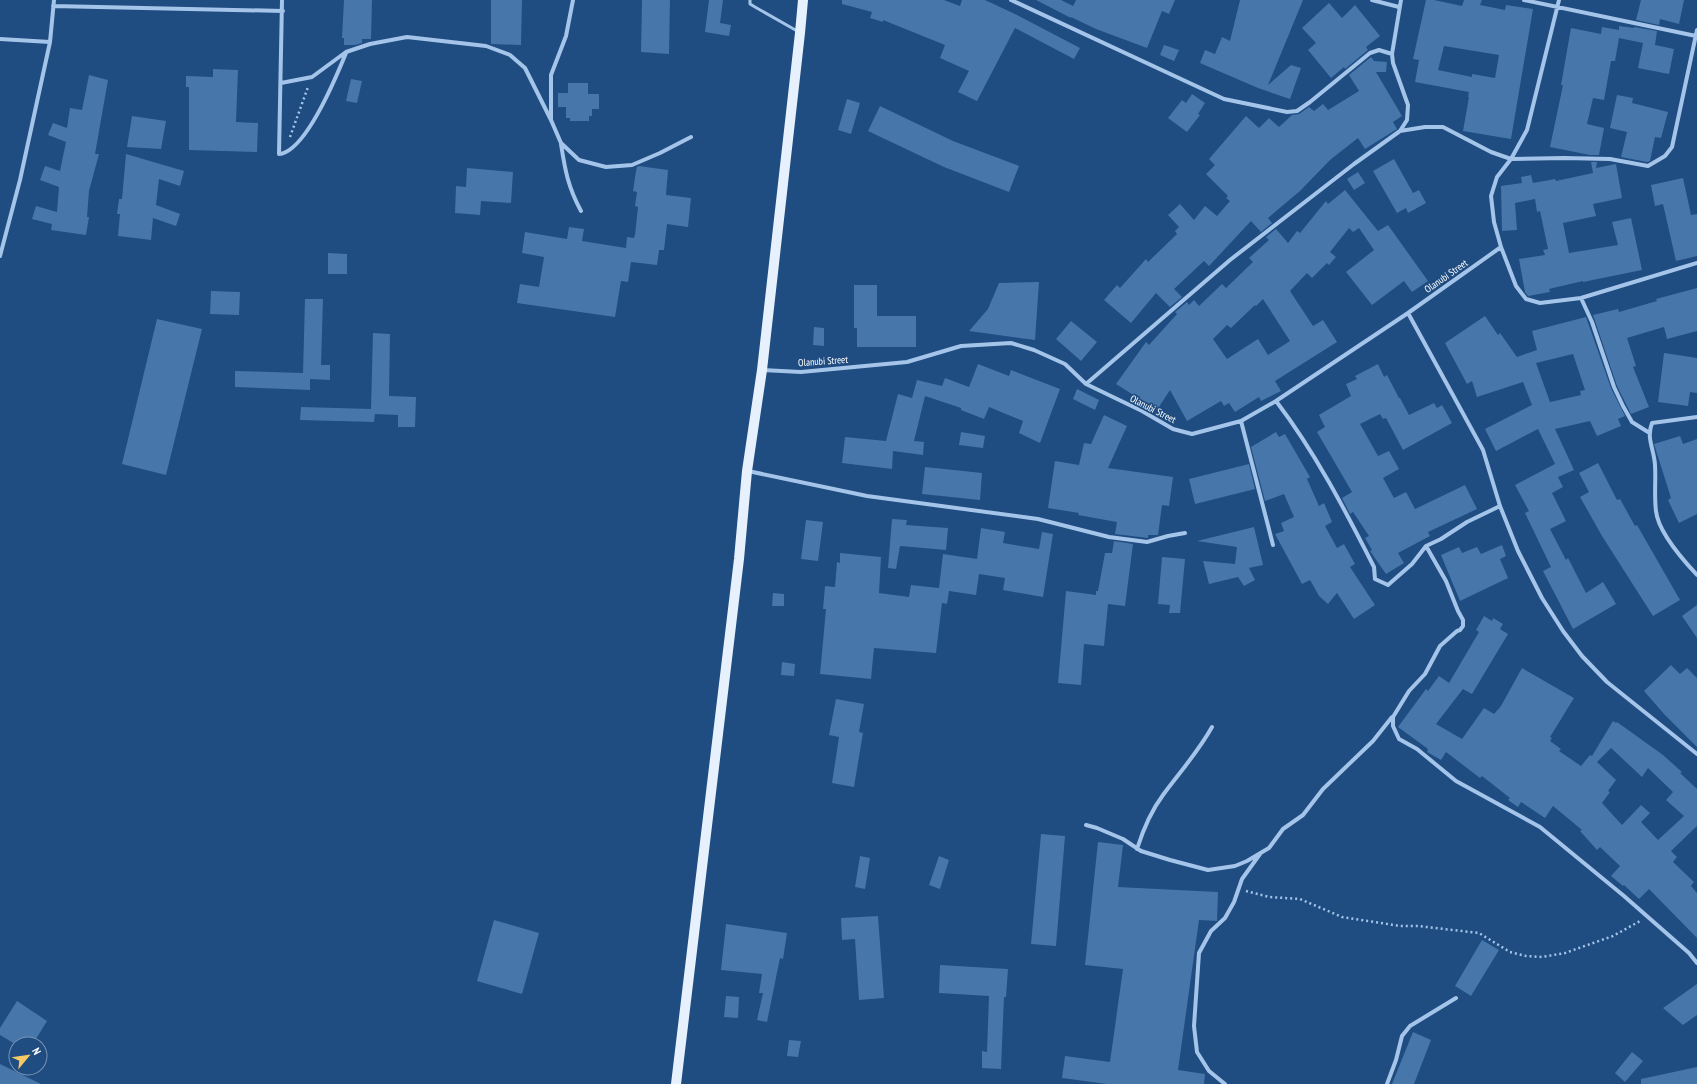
<svg xmlns="http://www.w3.org/2000/svg" width="1697" height="1084" font-family="'PT Sans Narrow',sans-serif">
  <style>
    .building { fill: #4776ab; fill-rule: evenodd }
    .lines { fill: none; stroke-linecap: round; stroke-linejoin: round }
    .path { stroke: #a4c5e9; stroke-width: 2.5; stroke-dasharray: 2 3; stroke-linecap: butt }
    .lane { stroke: #a4c5e9; stroke-width: 3 }
    .street { stroke: #a4c5e9; stroke-width: 4 }
    .primary { stroke: #e7f1fe; stroke-width: 10 }
    .labels { text-anchor: middle; dominant-baseline: central; stroke-width: 3.5; stroke-linejoin: round; paint-order: stroke }
    .street-label { font-size: 10px; fill: #fff; stroke: #1f4c81 }
  </style>
  <rect width="100%" height="100%" fill="#1f4c81"/>
  <path class="building" d="M344,0H372L371,39H362V43L355,45H344V38H342Z
    M491,0H522L521,45L491,44Z
    M642,0H670L669,54L641,52Z
    M709,0H723L720,23L731,25L729,36L705,32Z
    M842,0H944L960,6L962,0H985L1015,14L1080,48L1074,59L1015,28L977,101L958,92L969,71L940,58L945,45L883,20V22L870,18L872,12L842,4Z
    M1036,0H1061L1073,6L1076,0H1175L1169,14L1162,11L1147,48L1096,29L1071,17V18Z
    M1240,0H1303L1268,85L1291,65L1301,68L1290,99L1258,88L1200,63L1205,50L1215,54L1222,37L1230,41Z
    M1426,0H1434L1462,6L1464,0H1482L1480,5L1505,10L1506,5L1533,9L1511,139L1463,131L1469,97H1468L1469,92L1415,82L1419,60L1413,59ZM1444,46L1499,55L1495,78L1472,74V77L1438,70Z
    M1641,0H1684L1679,24L1660,19L1659,25L1636,20Z
    M1329,3L1342,18L1355,5L1380,36L1366,47L1368,50L1345,69L1344,67L1331,78L1308,50L1316,43L1302,28Z
    M1619,26L1634,28V27L1657,31L1655,45L1674,49L1669,74L1638,68L1643,43L1619,38L1615,61H1611L1604,100L1593,98L1587,124L1604,128L1599,155H1590L1550,147L1563,85H1561L1571,28L1601,34L1602,27L1619,30Z
    M1164,45L1179,50L1174,61L1160,55Z
    M1371,57L1374,61L1387,62L1386,72H1376L1402,116L1393,122L1397,129L1365,149L1358,138L1330,160L1300,191L1268,218L1272,223L1261,232L1251,221L1209,266L1204,261L1174,289L1182,297L1170,307L1156,293L1131,323L1104,300L1117,285L1120,288L1146,259L1148,262L1177,234L1175,231L1179,227L1168,215L1180,204L1194,220L1205,206L1217,216L1230,201L1226,198L1228,196L1206,174L1215,165L1209,159L1246,116L1259,128L1269,118L1279,127L1292,115L1299,114L1309,107L1314,111L1323,104L1328,110L1359,91L1349,75Z
    M213,69L238,70L236,122L258,123L257,152L189,150V87H186V76L213,77Z
    M89,75L108,80L95,154H99L89,191L87,217H89L86,235L51,230L52,224L32,219L36,206L57,212L59,187L40,180L45,166L60,171L66,142L48,135L53,123L67,128L70,108L82,110Z
    M351,79L362,81L357,103L346,101Z
    M568,83H588V94H599V109H592V116H589V121H570V118H566V107H558V93H568Z
    M1192,94L1205,103L1198,114L1200,115L1187,132L1168,118L1182,100L1186,103Z
    M1617,95L1633,98L1632,103L1668,112L1661,138L1655,137L1650,161L1647,162L1621,157L1627,132L1610,128Z
    M847,99L860,103L851,134L838,130Z
    M880,106L953,141L1019,166L1009,192L944,167L868,131Z
    M132,116L166,121L161,149L127,147Z
    M126,154L184,171L180,186L159,179L156,205L180,214L176,226L153,218L151,240L118,236L120,214H117L119,199H122Z
    M1394,159L1413,193L1419,190L1426,203L1408,213L1406,208L1397,213L1373,171Z
    M1591,162H1597L1596,168L1616,164L1622,198L1593,204L1596,216L1563,223L1569,253L1618,245L1612,222L1631,218L1642,270L1583,282V281L1549,289L1550,292L1528,296L1525,292L1519,259L1545,255L1543,250L1548,249L1540,211L1537,212L1535,199L1515,203L1517,230L1502,231L1501,186L1522,183L1521,177L1531,175L1533,183L1555,179L1556,181L1593,173Z
    M639,166L668,170L666,195L691,198L688,227L667,224L664,250H659L657,265L631,262L628,282L621,281L615,317L517,303L520,284L539,287L544,257L522,253L525,232L567,239L569,227L584,229L582,241L626,248L627,237L634,238L635,235L638,207L635,206L637,192L633,191L636,171L637,167Z
    M467,168L513,172L511,203L481,201L480,215L455,213L456,186L466,187Z
    M1358,172L1365,183L1354,190L1347,179Z
    M1683,178L1691,215L1697,214V256L1676,261L1663,204L1655,206L1651,185Z
    M1345,190L1378,231L1388,225L1428,281L1412,292L1404,281L1372,305L1346,272L1374,250L1359,228L1353,232L1349,228L1330,252L1336,257L1329,265L1327,263L1312,278L1307,273L1290,291L1313,326L1323,320L1337,342L1275,381L1281,391L1261,401L1259,397L1235,412L1229,403L1224,406L1221,401L1187,421L1170,390L1157,410L1116,384L1146,342L1149,345L1177,314L1175,312L1187,302L1189,305L1194,300L1199,306L1222,284L1226,288L1253,262L1249,258L1269,240L1266,237L1276,229L1288,243L1297,231L1300,233L1326,201L1328,204ZM1263,299L1290,341L1268,355L1258,339L1227,359L1213,339L1227,325L1231,328L1255,305L1256,306Z
    M328,253L347,254V274H328Z
    M1039,282L1035,340L969,331L988,309L999,283Z
    M854,285H877V316H916V347H857V328H854Z
    M1697,288V331L1667,339L1664,327L1627,338L1636,366L1633,367L1649,407L1631,414L1617,386L1593,315L1618,309L1619,312L1657,301L1656,299Z
    M211,291L240,292L239,315L210,314Z
    M305,299H323L321,365H330V380L310,379V390L235,387V371L303,373Z
    M1485,316L1498,335L1500,333L1517,357L1537,350L1532,331L1586,317L1611,388L1625,416L1618,419L1621,426L1597,436L1590,421L1555,429L1574,470L1558,477L1563,487L1552,493L1566,521L1550,529L1566,560L1568,558L1586,593L1603,582L1616,604L1573,629L1543,571L1551,567L1525,513L1529,511L1515,485L1555,464L1538,429L1496,451L1485,429L1532,405L1523,382L1477,397L1472,381L1467,384L1445,343ZM1573,354L1585,390L1580,391L1581,395L1550,402L1536,363Z
    M157,319L202,329L166,475L122,464Z
    M1071,321L1097,342L1081,361L1056,339Z
    M814,327L824,328V346L813,345Z
    M373,333L390,334L389,396L416,397L415,427H398V415L375,414L374,422L300,420L301,407L371,409Z
    M1664,353L1697,358V393L1690,392L1688,406L1658,402Z
    M978,364L1009,376L1011,370L1060,389L1040,443L1019,433L1023,421L989,407L984,419L961,410V408L925,396L914,441L924,442L923,455L893,451L892,469L842,463L845,437L886,441L898,394L912,398L917,380L942,386L945,378L969,387Z
    M1378,364L1384,377L1387,375L1399,398H1400L1409,415L1434,403L1437,408L1442,405L1452,423L1403,450L1386,418L1383,419L1380,414L1360,424L1378,456L1389,451L1399,469L1383,478L1394,498L1406,492L1415,509L1465,485L1477,509L1428,532L1430,536L1398,553L1404,563L1386,574L1370,551L1372,550L1365,538L1369,536L1353,512L1350,514L1342,498L1352,492L1317,432L1325,427L1319,415L1351,396L1346,384L1357,379L1355,376Z
    M1077,389L1099,400L1095,410L1073,399Z
    M1104,415L1127,426L1108,468L1173,477L1169,506L1162,505L1158,535H1148V538L1115,534L1117,522L1078,515L1079,513L1048,508L1055,461L1079,465L1084,443L1091,444Z
    M961,432L985,436L983,448L959,445Z
    M1276,432L1279,437L1285,434L1310,477L1307,479L1319,506L1324,503L1332,522L1325,526L1337,548L1344,544L1355,564L1350,567L1375,605L1354,619L1337,593L1328,604L1319,596L1310,580L1302,584L1275,534L1284,531L1281,523L1294,517L1284,494L1265,501L1251,447Z
    M1680,436L1683,444L1697,439V514L1679,523L1668,500L1671,498L1654,444Z
    M1598,463L1617,500L1620,499L1635,526L1637,525L1680,600L1653,616L1602,536L1580,497L1589,492L1579,473Z
    M1249,464L1255,489L1195,504L1189,479Z
    M925,467L982,473L980,500L922,494Z
    M892,519L907,520L906,525L948,528L946,550L900,546L896,569L888,568Z
    M806,520L823,522L818,561L801,559Z
    M1254,527L1263,565L1249,568L1255,580L1244,586L1238,577L1209,584L1203,561L1235,564L1237,547L1197,541Z
    M981,528L1005,532L1003,543L1039,549L1042,532L1053,534L1043,597L1003,590L1005,578L979,574L976,595L949,591L947,604L942,603L936,653L874,648L871,679L820,674L826,609H823L825,586L835,587L837,562L840,563V553L881,557L879,593L909,597L911,585L939,588L943,554L977,559Z
    M1114,541L1133,544L1125,606L1108,604L1104,646L1084,644L1081,685L1058,683L1066,591L1096,595V591H1098L1105,553H1112Z
    M1502,545L1506,556L1500,559L1508,578L1460,601L1441,555L1459,547L1462,553L1477,547L1481,554Z
    M1162,557L1185,559L1180,613H1169L1170,605L1158,604Z
    M773,593L784,594V606H772Z
    M1697,605V638L1682,616Z
    M1484,616L1492,621L1493,618L1503,624L1500,629L1508,634L1472,694L1463,689L1436,724L1462,739L1484,708L1494,714L1501,706L1522,668L1574,698L1550,737L1552,738L1550,741L1561,749L1559,751L1581,766L1590,755L1592,756L1613,721L1616,723L1617,722L1663,755L1682,772L1680,773L1697,789V826L1671,851L1677,857L1673,862L1694,882L1691,886L1697,893V938L1649,889L1639,899L1624,885L1623,886L1611,876L1620,866L1600,847L1597,850L1580,831L1582,830L1553,806L1545,818L1521,802L1518,807L1508,800L1510,798L1482,776L1480,778L1446,752L1441,760L1427,752L1428,749L1398,727L1426,689L1428,691L1439,676L1449,683L1479,632L1476,630ZM1611,748L1642,777L1648,768L1673,792L1666,800L1684,816L1658,840L1641,822L1650,813L1641,805L1622,825L1602,803L1610,792L1608,791L1616,780L1597,762Z
    M782,662L795,664L794,676L781,675Z
    M1671,665L1680,674L1687,668L1697,678V747L1664,714L1644,691Z
    M836,699L864,704L859,732L863,733L854,787L832,783L839,737L829,735Z
    M1041,834L1065,836L1056,946L1031,944Z
    M1098,842L1123,845L1118,887L1218,892L1217,921L1199,920L1178,1070L1205,1074L1204,1084H1107L1062,1078L1065,1056L1110,1062L1123,969L1085,965Z
    M860,856L870,858L865,889L855,887Z
    M939,856L949,860L940,889L929,885Z
    M878,916L884,998L859,1000L855,939L842,940L841,918Z
    M494,920L539,933L522,994L477,981Z
    M726,924L787,933L783,959L780,958L767,1022L757,1020L763,993H759L762,974L721,970Z
    M1482,940L1499,950L1471,996L1455,986Z
    M940,965L1008,969L1006,997H1004L1001,1069L982,1068V1051L987,1052L989,996L939,993Z
    M1697,984V1015L1683,1025L1663,1008Z
    M726,996L739,997L738,1018L724,1017Z
    M17,1001L47,1021L33,1044H15L0,1035V1028Z
    M1413,1032L1431,1040L1414,1084H1392Z
    M789,1040L801,1041L798,1057L787,1056Z
    M1632,1052L1643,1061L1625,1082L1615,1073Z
    M0,1064L41,1084H0Z
    M1697,1067V1084H1641V1079Z"/>
  <g class="lines">
    <path class="path" d="M290,137L308,87
      M1246,891L1269,897L1300,899L1342,917L1400,926H1418L1479,933L1510,952L1526,956L1542,957L1565,953L1613,936L1640,921"/>
    <path class="lane" d="M750,0V4L755,7L799,32"/>
    <path class="street" d="M282,0L279,154C306,152 337,75 346,53
      M573,0L566,36L551,75V120L561,143L579,160L606,167L632,165L660,153L691,137
      M1011,0L1224,99L1287,112L1297,111L1310,102L1370,53L1379,50L1392,54L1393,63L1408,105L1407,120L1400,131L1354,164L1230,260L1086,384
      M1372,0L1399,7
      M1524,0L1696,36
      M1559,0L1527,130L1511,159L1497,177L1491,196L1494,222L1501,247L1516,286L1526,299L1540,303L1581,298L1697,263
      M53,6L283,11
      M0,39L50,42
      M1392,54L1401,0
      M281,83L312,77L346,52L370,44L407,37L486,46L510,55L525,68L551,120
      M1400,131L1425,127H1443L1491,152L1511,159L1564,158L1610,159L1648,166L1665,156L1672,147L1697,30
      M561,144C565,170 568,187 581,211
      M0,256L20,180L50,42L54,0
      M1581,298L1592,322L1614,387L1623,406L1632,422L1648,432
      M1408,313L1483,450L1500,506L1518,551L1542,598L1563,631L1582,656L1607,682L1697,754
      M762,370L801,372L907,362L961,346L1011,343L1034,350L1065,364L1086,384L1142,411L1173,429L1192,434L1241,421L1276,401L1408,313L1501,247
      M1276,401C1315,452 1345,510 1374,567L1375,579L1388,585L1412,564L1426,546L1441,539L1467,522L1500,506
      M1697,417L1652,423C1646,439 1654,448 1655,465C1656,480 1654,496 1656,511C1658,532 1683,560 1697,575
      M1241,421L1273,545
      M748,471L867,496L1038,519L1109,537L1147,542L1168,536L1185,533
      M1426,546L1446,581L1458,611L1463,620V626L1460,630L1457,631L1440,646L1425,674L1409,691L1393,717V726L1399,739L1417,749L1456,781L1540,827L1624,896L1689,953L1697,963
      M1086,825L1097,828L1123,839L1141,851L1170,860L1208,870L1235,866L1247,861L1269,848L1283,829L1303,815L1323,789L1373,741L1392,717
      M1137,849C1143,830 1151,811 1163,795C1180,772 1198,752 1212,727
      M1225,1084L1209,1071L1197,1052L1194,1026L1199,953L1211,931L1225,918L1234,902L1242,879L1260,854
      M1387,1084L1396,1060L1402,1036L1410,1026L1456,998"/>
    <path class="primary" d="M676,1084L739,559L747,471L762,370L800,33L803,0"/>
  </g>
  <g class="labels">
    <g class="street-label">
      <text transform="translate(1446 276) rotate(-35)">Olanubi Street</text>
      <text transform="translate(823 361) rotate(-4)">Olanubi Street</text>
      <text transform="translate(1153 409) rotate(27)">Olanubi Street</text>
    </g>
  </g>
  <g transform="translate(28 1056) rotate(61)"><circle r="19" fill="#1f4c81" stroke="#7994b3"/>
  <path d="M0-3L7 15L0 10L-7 15Z" fill="#f7c964"/>
  <text y="-6" font-size="11" font-weight="bold" text-anchor="middle" fill="#ffffff">N</text>
  </g>
</svg>
